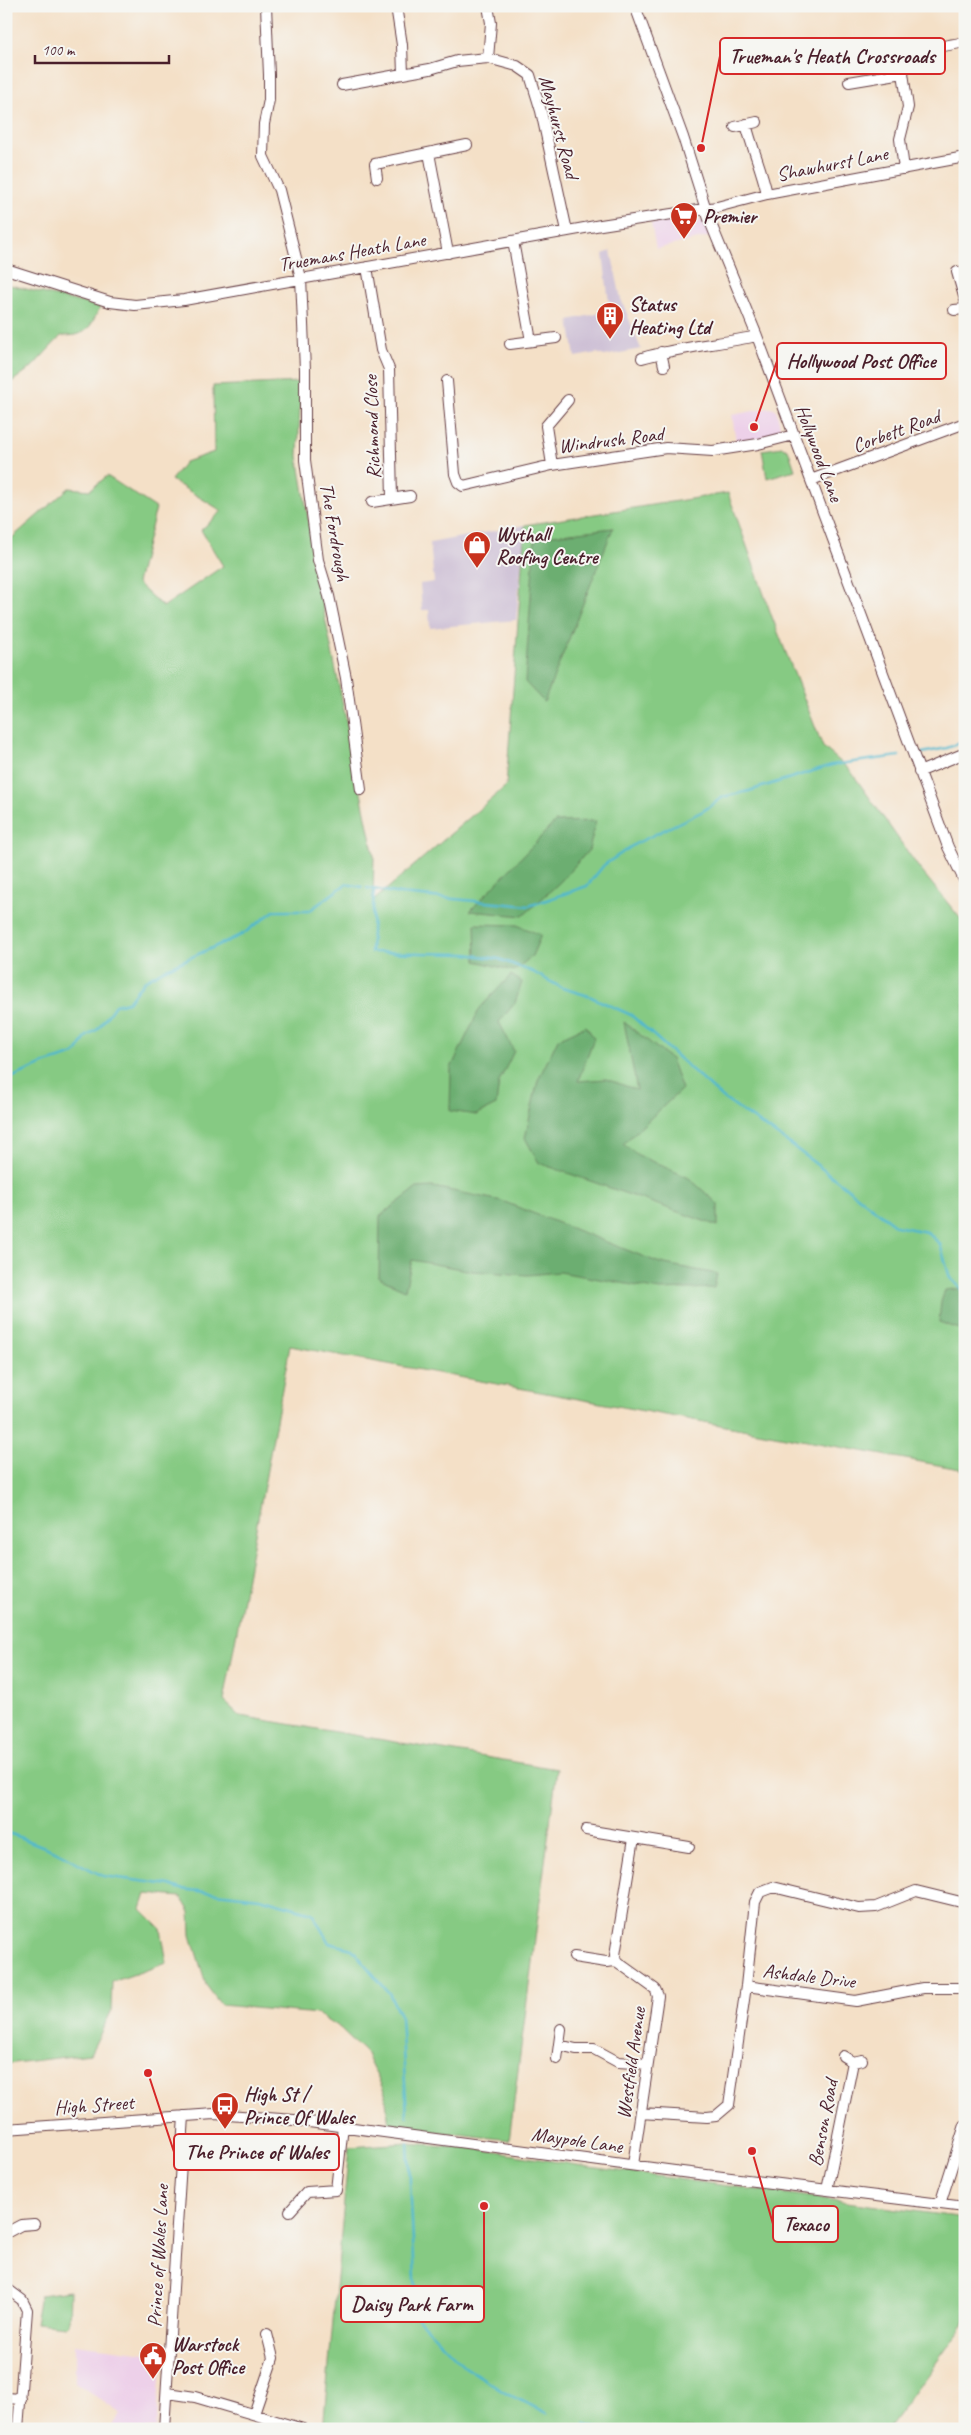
<svg xmlns="http://www.w3.org/2000/svg" width="971" height="2435" font-family="Caveat,sans-serif">
  <style>
    .built { fill: #edd0e9 }
    .industrial { fill: #ccbed4 }
    .green { fill: #86ca83; stroke: #687457 }
    .forest { fill: #6cae71; stroke: #5b664e }
    .lines { fill: none; stroke-linecap: round; stroke-linejoin: round }
    .stream { stroke: #50b8ce; stroke-width: 2.5 }
    .minor-casing { stroke: #643c42; stroke-width: 12 }
    .minor { stroke: #fff; stroke-width: 10 }
    .labels { text-anchor: middle; dominant-baseline: central; stroke-width: 4; stroke-linejoin: round; paint-order: stroke }
    .street-label { font-size: 20px; fill: #4a1f2b; stroke: #f6f6f2 }
    .poi-label { font-size: 20px; font-weight: bold; fill: #4a1f2b; stroke: #f6f6f2; text-anchor: start }
    .leader { fill: none; stroke: #d62828; stroke-width: 2 }
    .callout-dot { fill: #d62828; stroke: #f6f6f2; stroke-width: 2 }
    .callout { fill: #f6f6f2; stroke: #d62828; stroke-width: 2 }
    .callout-label { font-size: 21px; text-anchor: middle; font-weight: bold; fill: #4a1f2b }
  </style>
  <rect width="100%" height="100%" fill="#f6f6f2"/>
  <filter id="ink" filterUnits="userSpaceOnUse"><feTurbulence type="fractalNoise" baseFrequency=".02" numOctaves="2"/><feDisplacementMap in="SourceGraphic" scale="10" xChannelSelector="R" yChannelSelector="G"/><feConvolveMatrix kernelMatrix="1 2 1 2 8 2 1 2 1" color-interpolation-filters="sRGB"/></filter>
  <filter id="wash" filterUnits="userSpaceOnUse"><feTurbulence type="fractalNoise" baseFrequency=".0096" numOctaves="4" result="noise"/><feDisplacementMap in="SourceGraphic" scale="20" xChannelSelector="R" yChannelSelector="G"/><feGaussianBlur stdDeviation="1.12" result="paint"/><feColorMatrix in="noise" values="0 0 0 0 0 0 0 0 0 0 0 0 0 0 0 0 0 1.4 0 .05"/><feComposite in="paint" operator="in"/></filter>
  <g filter="url(#wash)">
    <rect width="100%" height="100%" fill="#f4e0c7"/>
    <path class="built" d="M686,218L703,221L711,236L656,249L651,223Z
      M769,408L776,409L781,430L773,436L736,442L732,415Z
      M75,2344L162,2355L156,2429H110L121,2414L75,2382Z"/>
    <path class="industrial" d="M611,251L621,299L641,349L604,356L597,353L575,357L569,320L610,311L603,254Z
      M525,525L516,620L430,628L429,610H422L420,584L434,582L430,543Z"/>
    <path class="green" d="M6,284L100,307C89,330 87,336 61,336L32,367L6,386Z
      M301,382L298,456L321,598L374,856L373,901L506,786L525,525L728,493L772,617L823,747L850,770L919,868L965,924V1470L290,1346L224,1701L240,1716L557,1769L509,2140L389,2126L385,2093L365,2052L340,2028L318,2014L221,2005L206,1985L191,1935L190,1912L181,1897L146,1894L141,1909L161,1929L167,1963L112,1982L111,2012L90,2054L6,2064V543L69,488L90,490L107,476L156,508L137,583L163,607L223,566L201,530L222,511L171,480L185,462L214,452L213,386Z
      M782,447L788,449L795,470L767,478L762,450Z
      M408,2143L472,2148L589,2167L965,2218V2323L888,2429H323L349,2147Z
      M70,2291L69,2323L66,2326L35,2323L40,2295Z"/>
    <path class="forest" d="M613,528L544,702L525,682L535,537Z
      M596,821L589,850L560,882L523,916L470,911L555,822Z
      M475,924L517,925L541,935L532,956L514,971L476,961Z
      M511,975L522,982L515,1003L499,1022L514,1051L499,1082L496,1105L476,1115L450,1111L451,1068L480,1008Z
      M624,1022L671,1059L682,1089L623,1144L638,1155L689,1178L718,1204V1226L539,1163L525,1138L538,1080L558,1039L586,1026L594,1038L578,1081L606,1079L637,1090Z
      M433,1187L502,1201L660,1263L717,1274L714,1288L660,1290L560,1272L527,1275L472,1271L412,1260L405,1290L379,1278L380,1216L417,1188Z
      M965,1288V1331L939,1322L941,1302L945,1290Z"/>
    <g class="lines">
      <path class="stream" d="M922,753L947,748L965,741
        M367,888L400,894L529,906L587,886L604,865L635,844L703,811L723,797L749,791L832,765L899,756
        M374,890L371,952L466,954L499,959L533,972L562,988L589,996L631,1015L724,1099L790,1144L896,1226L927,1232L940,1244L950,1278L965,1292
        M6,1080L46,1063L75,1054L87,1036L98,1029L115,1005L128,1002L144,981L163,970L243,934L274,911H309L346,884L362,887
        M6,1832L55,1851L103,1876L170,1885L181,1889L260,1898L312,1913L329,1943L352,1949L389,1993L401,2017L407,2116
        M408,2143L417,2318L465,2367L507,2393L546,2413
        M585,2425L600,2429"/>
    </g>
  </g>
  <g filter="url(#ink)">
    <g class="lines">
      <defs>
        <path id="minor" d="M266,6L269,75V100L264,124L263,156L279,190L301,278L305,370V460L318,560L329,596L346,678L361,790
          M396,6L402,45L403,74
          M488,6L491,23L488,58
          M635,6L683,137L709,219L757,336L948,847L965,882
          M849,82L903,73
          M342,85L430,69L457,61L488,58L517,66L530,75L541,111L567,231
          M746,124C752,148 762,170 767,194
          M735,127L757,122
          M429,153L448,253
          M904,169L900,139L908,107L903,73C910,47 943,47 965,42
          M377,178L375,164L467,145
          M513,241L531,341
          M367,267L381,350L389,369L392,498
          M6,269L110,302L135,305L184,300L601,225L717,207L767,194L965,157
          M957,272L965,300
          M954,310L965,309
          M510,344L556,338
          M661,352L664,366
          M642,358C680,347 719,344 757,336
          M447,381L455,474L458,482L463,486L552,465L666,448L713,451L758,444L794,435
          M552,465L546,426L568,400
          M811,480L965,423
          M372,502L410,496
          M919,772L965,753
          M586,1830L689,1847
          M574,1957L606,1962L616,1961
          M746,1986L856,2001L923,1988H965
          M559,2045L576,2049H594L618,2062L648,2064
          M843,2056L853,2062L862,2060
          M557,2059L561,2029
          M641,2113L707,2117L716,2116L729,2105L746,1986L755,1902L760,1892L773,1887L859,1908L876,1907L916,1891L965,1903
          M6,2129L214,2114L294,2120L682,2172L965,2207
          M633,2165L658,1996L655,1989L616,1961L615,1955L634,1838
          M827,2190L853,2062
          M940,2204L965,2125
          M290,2211L307,2192L336,2190L343,2126
          M6,2233L21,2225L34,2224
          M6,2288L22,2300L27,2310L18,2429
          M168,2393L195,2397L303,2429
          M6,2398L21,2399
          M254,2414L273,2358L267,2334
          M164,2429L184,2116"/>
      </defs>
      <use href="#minor" class="minor-casing"/>
      <use href="#minor" class="minor"/>
    </g>
  </g>
  <defs>
    <symbol id="supermarket-pin" viewBox="-11 -11 22 30"><path d="M0 17L-7.5 6A9.5 9.5 0 1 1 7.5 6Z" fill="#c8321e" stroke="#f6f6f2"/><path d="M-6-5.5h2.5l.6 2H6L4.5 2H-2.5L-4.4-4H-6ZM-1.5 3.2a1.3 1.3 0 1 0 .1 0ZM3 3.2a1.3 1.3 0 1 0 .1 0Z" fill="#fff"/></symbol>
    <symbol id="building-pin" viewBox="-11 -11 22 30"><path d="M0 17L-7.5 6A9.5 9.5 0 1 1 7.5 6Z" fill="#c8321e" stroke="#f6f6f2"/><path d="M-4-6H4V6H1V3H-1V6H-4ZM-2.5-4.3h1.7v1.8h-1.7ZM.8-4.3h1.7v1.8H.8ZM-2.5-1h1.7V.8h-1.7ZM.8-1h1.7V.8H.8Z" fill="#fff"/></symbol>
    <symbol id="shop-pin" viewBox="-11 -11 22 30"><path d="M0 17L-7.5 6A9.5 9.5 0 1 1 7.5 6Z" fill="#c8321e" stroke="#f6f6f2"/><path d="M-5-2.5h2.3a2.7 3.5 0 0 1 5.4 0H5L5.5 6h-11ZM-1.5-2.5h3a1.5 2.3 0 0 0-3 0Z" fill="#fff"/></symbol>
    <symbol id="bus-pin" viewBox="-11 -11 22 30"><path d="M0 17L-7.5 6A9.5 9.5 0 1 1 7.5 6Z" fill="#c8321e" stroke="#f6f6f2"/><path d="M-5-6H5V4H4V6H2V4H-2V6H-4V4H-5ZM-3.5-4V0h7V-4ZM-3.5 1.2v1.5H-2V1.2ZM2 1.2v1.5H3.5V1.2Z" fill="#fff"/></symbol>
    <symbol id="civic-pin" viewBox="-11 -11 22 30"><path d="M0 17L-7.5 6A9.5 9.5 0 1 1 7.5 6Z" fill="#c8321e" stroke="#f6f6f2"/><path d="M-.6-6.5H3V-4.5H.6V-3L4-1V1h2V6H-6V1h2V-1L-.6-3ZM-1.2 2.5V6h2.4V2.5Z" fill="#fff"/></symbol>
  </defs>
  <g fill-rule="evenodd">
    <use href="#supermarket-pin" x="668" y="200" width="32" height="43"/>
    <use href="#building-pin" x="594" y="300" width="32" height="43"/>
    <use href="#shop-pin" x="461" y="529" width="32" height="43"/>
    <use href="#bus-pin" x="209" y="2090" width="32" height="43"/>
    <use href="#civic-pin" x="137" y="2340" width="32" height="43"/>
  </g>
  <g class="labels">
    <g class="street-label">
      <text transform="translate(559 127) rotate(75)">Mayhurst Road</text>
      <text transform="translate(832 164) rotate(-11)">Shawhurst Lane</text>
      <text transform="translate(352 252) rotate(-10)">Truemans Heath Lane</text>
      <text transform="translate(372 427) rotate(-92)">Richmond Close</text>
      <text transform="translate(896 431) rotate(-20)">Corbett Road</text>
      <text transform="translate(611 440) rotate(-7)">Windrush Road</text>
      <text transform="translate(819 453) rotate(69)">Hollywood Lane</text>
      <text transform="translate(335 532) rotate(80)">The Fordrough</text>
      <text transform="translate(809 1976) rotate(7)">Ashdale Drive</text>
      <text transform="translate(631 2063) rotate(-82)">Westfield Avenue</text>
      <text transform="translate(94 2105) rotate(-4)">High Street</text>
      <text transform="translate(823 2123) rotate(-79)">Benson Road</text>
      <text transform="translate(577 2140) rotate(8)">Maypole Lane</text>
      <text transform="translate(158 2256) rotate(-87)">Prince of Wales Lane</text>
    </g>
    <g class="poi-label">
      <text x="703" y="216">Premier</text>
      <text x="629" y="304">Status<tspan x="629" dy="23">Heating Ltd</tspan></text>
      <text x="496" y="534">Wythall<tspan x="496" dy="23">Roofing Centre</tspan></text>
      <text x="244" y="2094">High St /<tspan x="244" dy="23">Prince Of Wales</tspan></text>
      <text x="172" y="2344">Warstock<tspan x="172" dy="23">Post Office</tspan></text>
    </g>
  </g>
  <path class="leader" d="M701 148L720 56M754 427L777 361M148 2073L174 2152M752 2151L773 2224M484 2206L484 2304"/>
  <g class="callout-dot">
    <circle cx="701" cy="148" r="5"/>
    <circle cx="754" cy="427" r="5"/>
    <circle cx="148" cy="2073" r="5"/>
    <circle cx="752" cy="2151" r="5"/>
    <circle cx="484" cy="2206" r="5"/>
  </g>
  <g class="callout">
    <rect x="720" y="38" width="225" height="36" rx="5"/>
    <rect x="777" y="343" width="169" height="36" rx="5"/>
    <rect x="174" y="2134" width="165" height="36" rx="5"/>
    <rect x="773" y="2206" width="65" height="36" rx="5"/>
    <rect x="341" y="2286" width="143" height="36" rx="5"/>
  </g>
  <g class="callout-label">
    <text x="832" y="63">Trueman's Heath Crossroads</text>
    <text x="861" y="368">Hollywood Post Office</text>
    <text x="257" y="2159">The Prince of Wales</text>
    <text x="806" y="2231">Texaco</text>
    <text x="412" y="2311">Daisy Park Farm</text>
  </g>
  <rect width="971" height="2435" fill="none" stroke="#f6f6f2" stroke-width="25"/>
  <path d="M35 55v8h134v-8" fill="none" stroke="#4a1f2b" stroke-width="2.5"/>
  <text x="42" y="55" font-size="15" fill="#4a1f2b" stroke="#f6f6f2" stroke-width="4" paint-order="stroke">100 m</text>
</svg>
